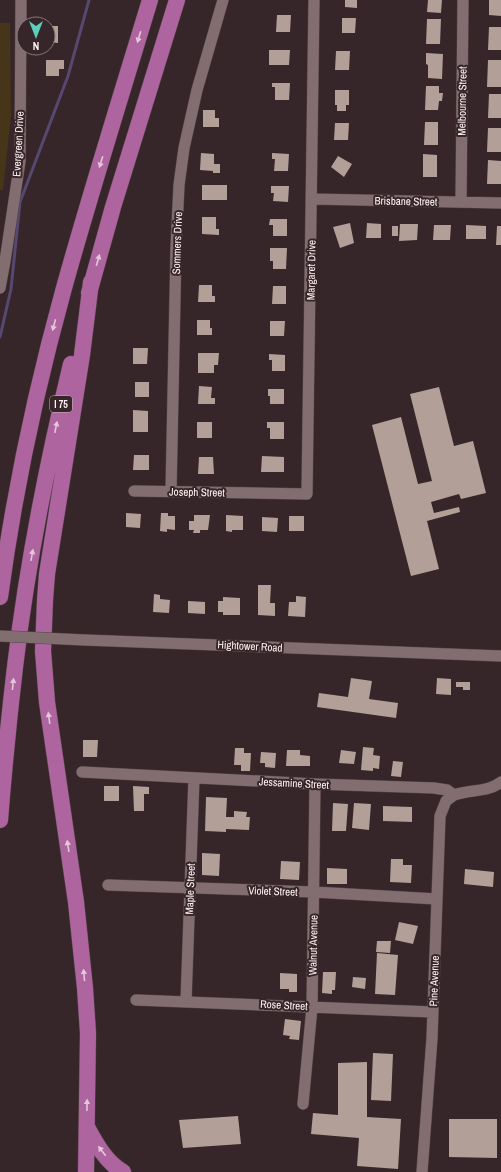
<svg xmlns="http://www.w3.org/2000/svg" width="501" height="1172" font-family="'Archivo Narrow',sans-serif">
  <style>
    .green { fill: #463518 }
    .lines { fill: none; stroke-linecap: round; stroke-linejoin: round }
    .stream { stroke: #564870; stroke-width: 3 }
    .building { fill: #b29f97 }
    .minor-casing { stroke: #544548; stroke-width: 12 }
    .highway-casing { stroke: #544548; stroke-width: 17 }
    .minor { stroke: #826e70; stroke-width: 11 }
    .highway { stroke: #ae649f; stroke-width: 16 }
    .minor-bridge-casing { stroke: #544548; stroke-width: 12; stroke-linecap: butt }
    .minor-bridge { stroke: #826e70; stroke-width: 11 }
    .oneway { fill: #e5c7da }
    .labels { text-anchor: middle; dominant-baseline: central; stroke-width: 4; stroke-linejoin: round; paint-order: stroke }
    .shield { fill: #372629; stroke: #c2b5b6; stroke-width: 1 }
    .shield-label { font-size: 10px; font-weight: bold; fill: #fdf2f3 }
    .street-label { font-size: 11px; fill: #fdf2f3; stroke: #372629 }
  </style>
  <rect width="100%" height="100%" fill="#372629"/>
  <path class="green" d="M0,23H10L11,116L3,190H0Z"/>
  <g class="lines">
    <path class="stream" d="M0,337L11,289L20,202L68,76L89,0"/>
  </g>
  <path class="building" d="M345,0H357V8L345,7Z
    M428,0H442L441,13L427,12Z
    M489,0H501V16L489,15Z
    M277,15H291L290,32H276Z
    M342,18H356L355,33H342Z
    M427,19H441L440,44H426Z
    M48,26H58V43L48,42Z
    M489,27H501V50H488Z
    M269,50H290L289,65H269Z
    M336,51H350L349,70H335Z
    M426,53L443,54L442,79L428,78V65L426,64Z
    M46,60H64V69H59V76H46Z
    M488,60H501V87H487Z
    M272,83H290L289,100H275V87H272Z
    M426,86H439V93H443L442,101H439L438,110H425Z
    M335,90H349V105H346V111H337V105H335Z
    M489,94H501V118H488Z
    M203,110H215V118H219V127H203Z
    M425,122H438V145H424Z
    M335,123H349L348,140H334Z
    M488,128H501V152H487Z
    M201,153L214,154V164H220V173H213V171L200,170Z
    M272,153L289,154L288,171H274L275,159H272Z
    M423,154L437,155V177H423Z
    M338,156L352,164L344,177L331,167Z
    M488,160L501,161V184H487Z
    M202,185H227V200H202Z
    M271,186H289L288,202L273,201L274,193H271Z
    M202,217H216V229H219V235L202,234Z
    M270,219H287V236H273V225H269Z
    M350,223L354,243L340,248L333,227Z
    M367,223L381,224V238H366Z
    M400,224H418L417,240L399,241Z
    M434,225H451L450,240H433Z
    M466,225L486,226V239H466Z
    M392,226H398V236H392Z
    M497,226H501V245H496Z
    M270,248H287L286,269H273V261H270Z
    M199,285H212V296H215V302H198Z
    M273,286H286V304H272Z
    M197,320H210V328H212V335H197Z
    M270,321H285L284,336H270Z
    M133,348H148L147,364H133Z
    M198,353H219L218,365H214V373H198Z
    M269,354L285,355V371H272V360H269Z
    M135,382H149V397H135Z
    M199,386L212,387L211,398H215V404H198Z
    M439,387L454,446L473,441L486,493L461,499L459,494L431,502L434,513L459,507L460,512L427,521L439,569L411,576L372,425L401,417L418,484L432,481L410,394Z
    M268,389H284V404H270V396H268Z
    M133,410L148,411V432H133Z
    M197,422H212V438H197Z
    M267,422H284V439H270V428H267Z
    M134,455H149V470H133Z
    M262,456L284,457V472H261Z
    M199,457H213L214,474H198Z
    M126,513L141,514L140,528L126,527Z
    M161,513H168V516H175V530L167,529V532L160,531Z
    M194,515H210L208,530H200V533H193L194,530H189V521H194Z
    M226,515L243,516V530H232V532L226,531Z
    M289,516H304V531H289Z
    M262,517L278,518L277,532L262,531Z
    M258,585H271L270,603H275V616L258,615Z
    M154,594L160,595V599L170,600L169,613L153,612Z
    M296,596L306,597L305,617L288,616L289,602H296Z
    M223,597L240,598V615H223V612H218V601H223Z
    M188,601L205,602V614L188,613Z
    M351,678L372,681L369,699L398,703L396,718L317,707L319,693L348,697Z
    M437,678L451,679V695L436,694Z
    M456,682H470V690H463V687H456Z
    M83,740H98L97,757H83Z
    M363,747L374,748L373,755L380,756L379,769L373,768V771L361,770Z
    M235,748H244V753H251L250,771H241V765H234Z
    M287,750H300V755L310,756V766H286Z
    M341,750L356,752L354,764L339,763Z
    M261,752L276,753L275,768L265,767V763H260Z
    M393,761L403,762L401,777L391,776Z
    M104,786H119V801H104Z
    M133,786L149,787V794H144V811H134Z
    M206,797L227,798L226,817H234V811L247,812L246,817H250L249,830L226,829V832L205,831Z
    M333,803L348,804L346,831H332Z
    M354,803L371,804L369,830L352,828Z
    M383,806L412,807V822L383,821Z
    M202,853L220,854L219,876L202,875Z
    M391,859H403V865H412L411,883L390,882Z
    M281,861L300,862L299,880L280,879Z
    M327,868L347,869V884H327Z
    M465,869L494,872L493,887L464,884Z
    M399,922L418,926L413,944L395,940Z
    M377,941H391L390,953L376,952Z
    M377,953L398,955L395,995L375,994Z
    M323,972H336L335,990H332V994L322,993Z
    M280,973L297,974V992H289V989H280Z
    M353,977L366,978L365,989L352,987Z
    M285,1019L301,1021L299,1040L289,1039L290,1036L283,1035Z
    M373,1053L393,1054L391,1101L371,1100Z
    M367,1062V1117L401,1119L398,1169L357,1166L359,1138L311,1134L313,1113L338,1115V1063Z
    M238,1116L241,1144L183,1148L179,1120Z
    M449,1119H497V1158L449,1157Z"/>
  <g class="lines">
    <defs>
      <path id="minor" d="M312,199L501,203
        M461,201L463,0
        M0,288L5,261L20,161L21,0
        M134,491L307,494L314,0
        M171,492L176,248L179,185L184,148L197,90L223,0
        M85,640L501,656
        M82,772L315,784L434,788L447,790L454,795C471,789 487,793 501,782
        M108,885L314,892L437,899
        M136,1000L432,1012
        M186,1001L194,778
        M303,1104L312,1007L315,784
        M422,1172L432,1038L440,816L446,801L454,795"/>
      <path id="highway" d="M89,293L113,207L177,0
        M0,597C14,493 36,389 64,288C91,191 121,96 150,0
        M0,820C4,769 9,718 15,667C27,565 47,464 71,364
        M87,1127C96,1144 106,1162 123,1172
        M86,1172L88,1033L85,988L76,902L47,702L43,651L45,600L47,574L82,355L91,282"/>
    </defs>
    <use href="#minor" class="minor-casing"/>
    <use href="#highway" class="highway-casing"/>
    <use href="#minor" class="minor"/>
    <use href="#highway" class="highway"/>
    <defs>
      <path id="minor-bridge" d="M0,636L85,640"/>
    </defs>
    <use href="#minor-bridge" class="minor-bridge-casing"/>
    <use href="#minor-bridge" class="minor-bridge"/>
  </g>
  <defs><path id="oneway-solid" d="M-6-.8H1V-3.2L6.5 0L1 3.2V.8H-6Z"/></defs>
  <g class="oneway">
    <use href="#oneway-solid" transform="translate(139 37) rotate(107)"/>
    <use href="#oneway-solid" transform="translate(101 162) rotate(107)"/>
    <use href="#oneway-solid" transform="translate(98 260) rotate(-74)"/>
    <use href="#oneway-solid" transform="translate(54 325) rotate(105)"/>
    <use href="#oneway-solid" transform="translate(56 427) rotate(-78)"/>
    <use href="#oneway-solid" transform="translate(32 555) rotate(-80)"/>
    <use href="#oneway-solid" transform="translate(13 684) rotate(-84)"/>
    <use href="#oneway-solid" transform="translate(49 718) rotate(-98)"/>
    <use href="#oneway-solid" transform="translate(68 846) rotate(-99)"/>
    <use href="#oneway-solid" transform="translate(84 975) rotate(-95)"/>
    <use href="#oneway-solid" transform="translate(87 1105) rotate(-89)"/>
    <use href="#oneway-solid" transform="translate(102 1151) rotate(-127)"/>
  </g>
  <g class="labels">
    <rect class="shield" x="50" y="396" width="22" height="16" rx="3"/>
    <g class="shield-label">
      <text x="61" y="404">I 75</text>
    </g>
    <g class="street-label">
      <text transform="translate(462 101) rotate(-89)">Melbourne Street</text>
      <text transform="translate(18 144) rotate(-87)">Evergreen Drive</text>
      <text transform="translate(406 201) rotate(1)">Brisbane Street</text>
      <text transform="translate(177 243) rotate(-88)">Sommers Drive</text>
      <text transform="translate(311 270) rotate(-89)">Margaret Drive</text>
      <text transform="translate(197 492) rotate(1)">Joseph Street</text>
      <text transform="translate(250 646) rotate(3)">Hightower Road</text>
      <text transform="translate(294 783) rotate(3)">Jessamine Street</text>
      <text transform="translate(190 889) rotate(-88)">Maple Street</text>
      <text transform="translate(273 891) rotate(2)">Violet Street</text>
      <text transform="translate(313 945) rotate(-89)">Walnut Avenue</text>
      <text transform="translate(434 981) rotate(-88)">Pine Avenue</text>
      <text transform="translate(284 1005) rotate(3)">Rose Street</text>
    </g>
  </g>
  <g transform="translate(36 36) rotate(180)"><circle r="19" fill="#372629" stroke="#86787a"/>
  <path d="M0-3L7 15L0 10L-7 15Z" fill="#5bcebc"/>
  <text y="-6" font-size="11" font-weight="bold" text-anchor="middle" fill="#fdf2f3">N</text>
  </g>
</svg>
